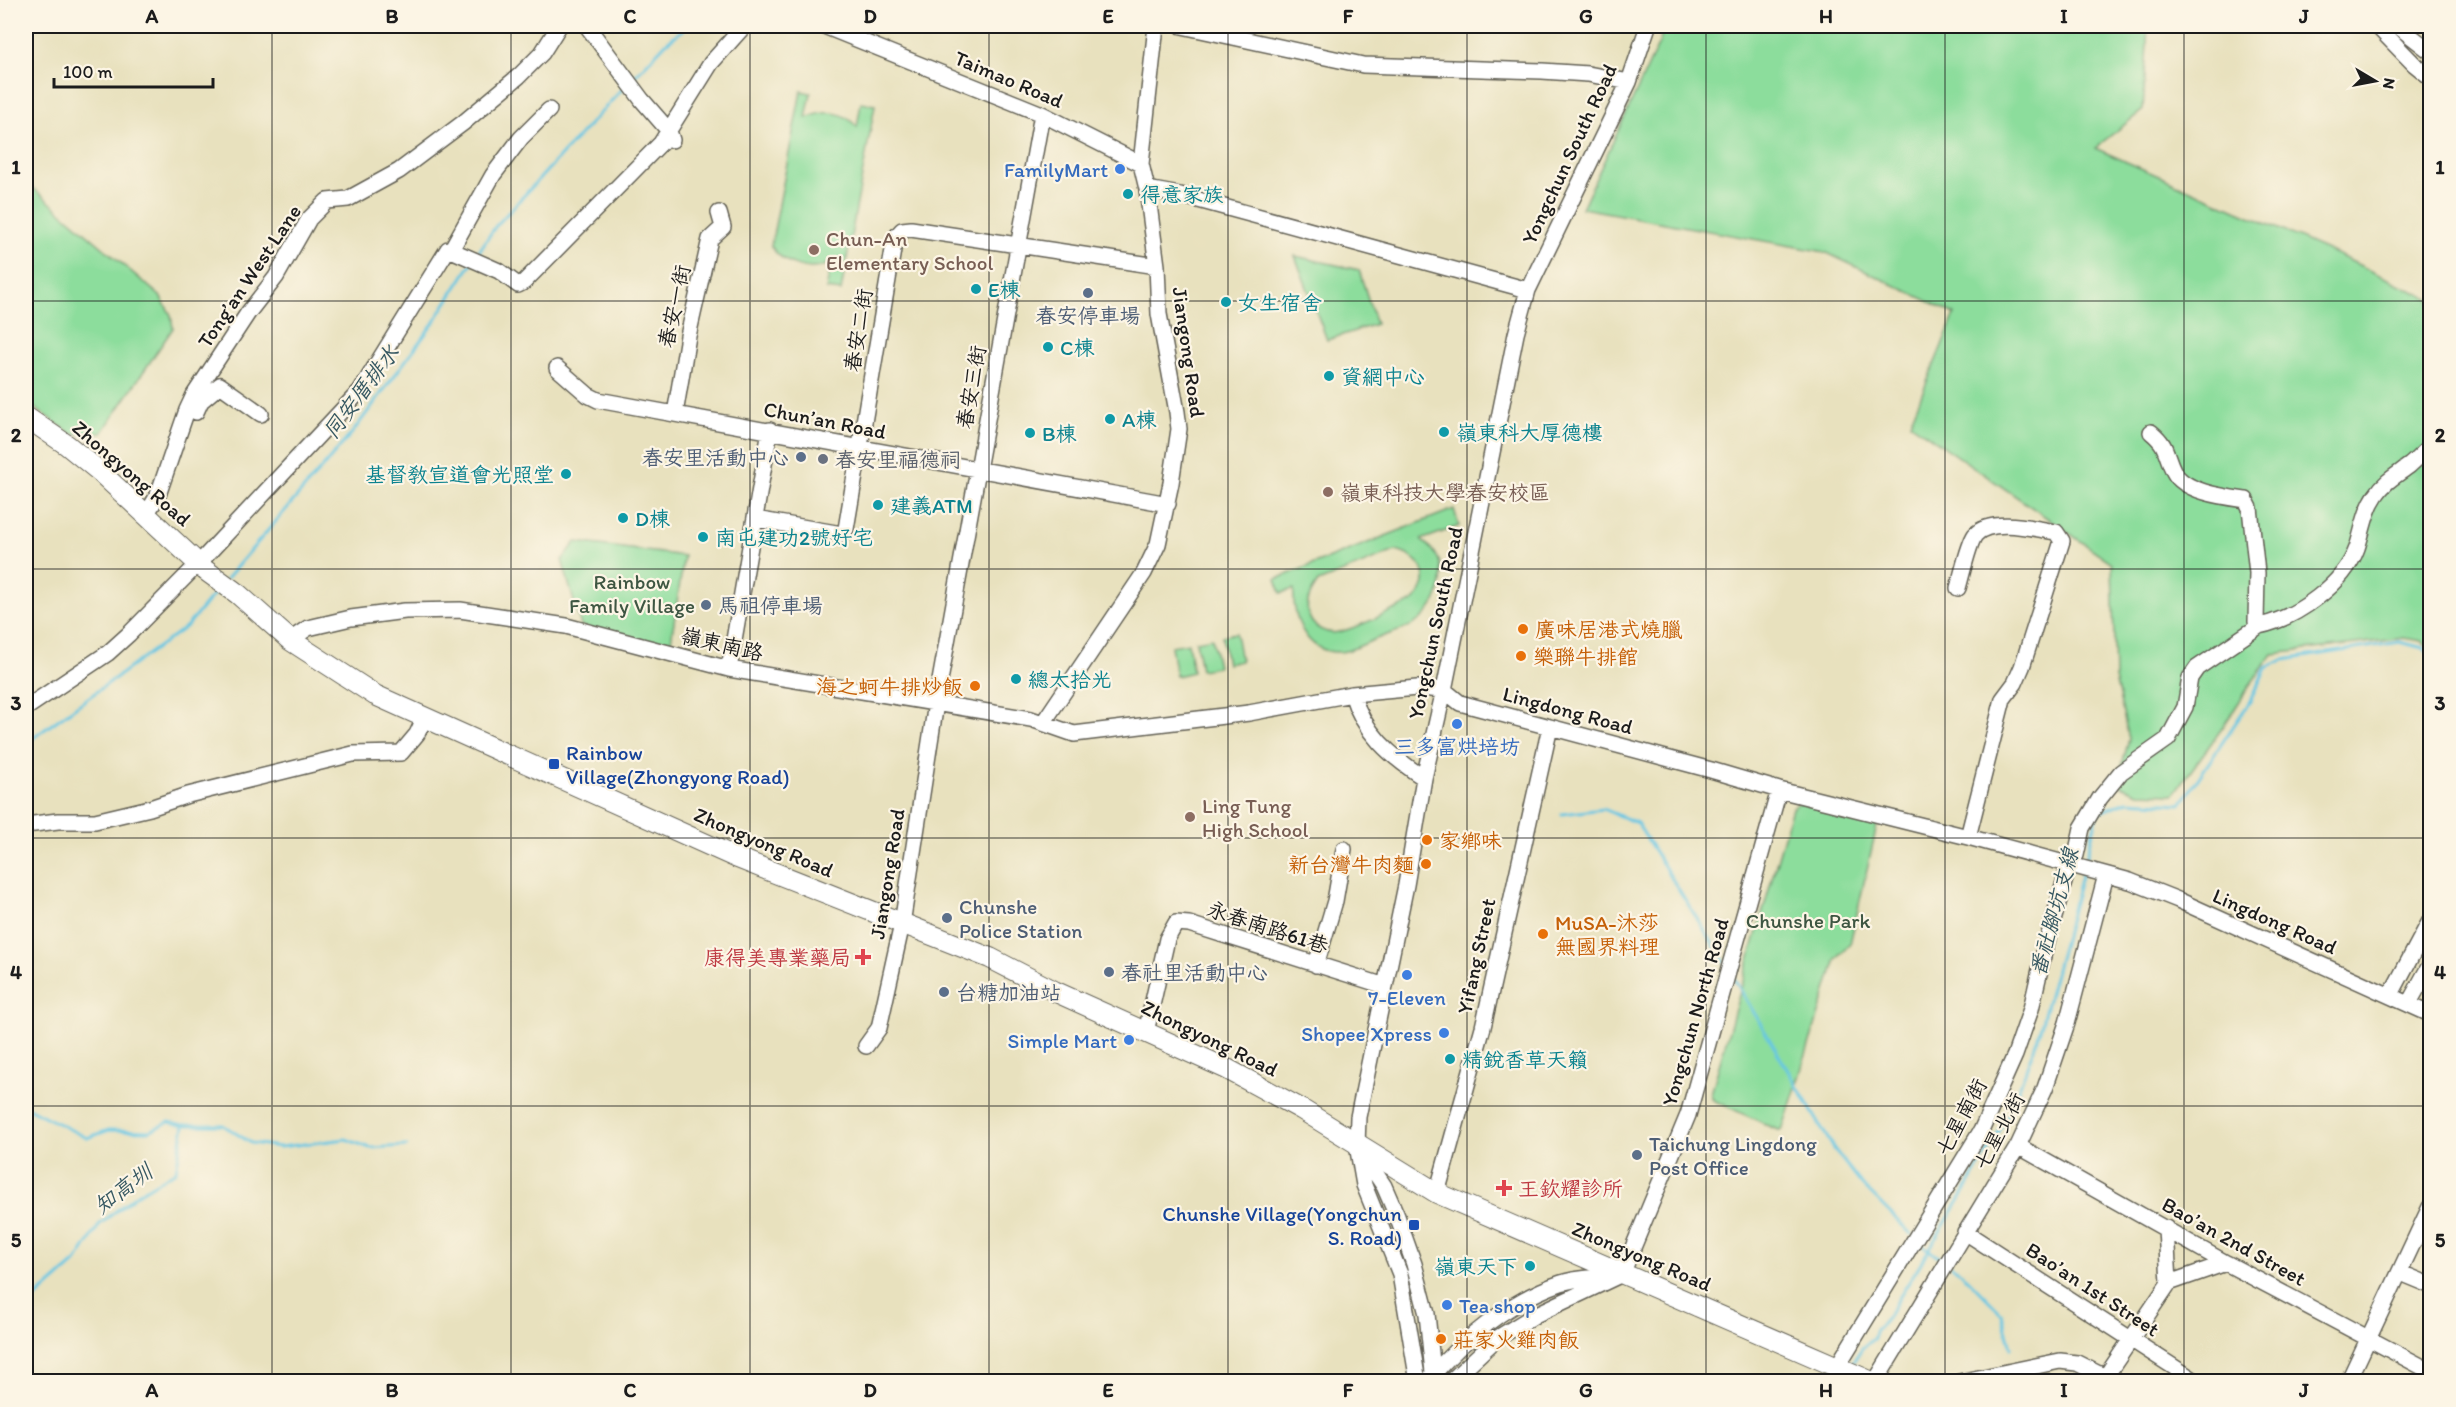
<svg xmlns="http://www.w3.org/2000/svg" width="2456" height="1407" font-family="Itim,'LXGW WenKai TC',sans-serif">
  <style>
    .green { fill: #8cdd9c; stroke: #547c5c; stroke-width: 1.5; fill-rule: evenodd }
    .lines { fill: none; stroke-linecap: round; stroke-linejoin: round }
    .stream { stroke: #65c6e3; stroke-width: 3 }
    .minor-casing { stroke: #636155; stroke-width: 18 }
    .major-casing { stroke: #636155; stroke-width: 22 }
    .minor { stroke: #fff; stroke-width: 15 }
    .major { stroke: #fff; stroke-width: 20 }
    .grid { fill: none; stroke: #1c1c1c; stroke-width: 1.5; stroke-opacity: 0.55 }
    .shop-dot { fill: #3f7fe0; stroke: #fcf5e5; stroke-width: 2 }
    .culture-dot { fill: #0f9aa8; stroke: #fcf5e5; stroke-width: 2 }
    .education-dot { fill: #8d6e63; stroke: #fcf5e5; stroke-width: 2 }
    .service-dot { fill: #5c6f8a; stroke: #fcf5e5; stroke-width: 2 }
    .worship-dot { fill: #6b7280; stroke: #fcf5e5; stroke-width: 2 }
    .food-dot { fill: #e8710a; stroke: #fcf5e5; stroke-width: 2 }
    .transit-dot { fill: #1a4fb4; stroke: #fcf5e5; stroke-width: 2 }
    .health-dot { fill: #e0444e; stroke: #fcf5e5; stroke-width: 2 }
    .labels { text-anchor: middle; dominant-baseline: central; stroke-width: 4.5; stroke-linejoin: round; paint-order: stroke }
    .street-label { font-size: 21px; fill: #1c1c1c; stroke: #fcf5e5 }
    .shop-label { font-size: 21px; fill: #366cbe; stroke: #fcf5e5; text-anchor: end }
    .culture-label { font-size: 21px; fill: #0d838f; stroke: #fcf5e5; text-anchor: start }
    .education-label { font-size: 21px; fill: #785e54; stroke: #fcf5e5; text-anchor: start }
    .service-label { font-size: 21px; fill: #4e5e75; stroke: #fcf5e5; text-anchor: start }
    .worship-label { font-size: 21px; fill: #5b616d; stroke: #fcf5e5; text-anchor: start }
    .park-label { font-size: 21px; fill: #3e5642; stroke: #fcf5e5 }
    .food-label { font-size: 21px; fill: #c56008; stroke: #fcf5e5; text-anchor: start }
    .transit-label { font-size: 21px; fill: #164399; stroke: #fcf5e5; text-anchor: start }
    .health-label { font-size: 21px; fill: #be3a42; stroke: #fcf5e5; text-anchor: end }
    .water-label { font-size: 22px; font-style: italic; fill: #365862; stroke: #fcf5e5 }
    .neatline { fill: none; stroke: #1c1c1c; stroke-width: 2 }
    .grid-label { font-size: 20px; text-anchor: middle; font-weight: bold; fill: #1c1c1c }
  </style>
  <rect width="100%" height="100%" fill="#fcf5e5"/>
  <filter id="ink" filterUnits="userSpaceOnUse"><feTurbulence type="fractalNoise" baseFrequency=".0167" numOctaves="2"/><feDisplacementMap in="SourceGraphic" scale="12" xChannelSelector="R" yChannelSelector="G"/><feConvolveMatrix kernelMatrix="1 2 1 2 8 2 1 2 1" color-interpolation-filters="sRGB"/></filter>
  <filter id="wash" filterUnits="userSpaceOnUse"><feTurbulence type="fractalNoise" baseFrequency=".008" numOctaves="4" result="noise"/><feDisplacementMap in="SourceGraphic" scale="24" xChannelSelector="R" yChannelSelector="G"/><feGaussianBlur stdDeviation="1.35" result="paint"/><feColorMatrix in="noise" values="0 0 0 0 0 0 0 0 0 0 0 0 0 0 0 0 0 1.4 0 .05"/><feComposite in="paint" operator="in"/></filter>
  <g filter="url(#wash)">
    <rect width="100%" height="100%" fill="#e8e1be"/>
    <path class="green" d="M1664,26H2148L2143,110L2095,148L2336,254L2430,299V649L2421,641L2404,638L2273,654L2252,682L2223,727L2174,794L2138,793L2117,784L2129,739L2115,678L2112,563L1910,423L1955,314L1825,252L1582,208L1660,41Z
      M801,91L811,93L806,118C826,110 843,110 857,127L861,103L875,105L841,291L826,289L832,261C813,276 782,264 771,246Z
      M26,182L160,296L171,315L173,328L102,433L72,434L26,402Z
      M1295,256L1359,270L1376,324L1327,340Z
      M1454,509L1459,526L1421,540C1424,543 1430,546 1432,549C1451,571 1439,607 1417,622C1406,630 1391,633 1379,638C1367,642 1351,652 1339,652C1305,653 1292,617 1294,589L1281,593L1276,579ZM1395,551C1423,556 1435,582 1412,602C1392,610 1359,628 1339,632C1327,635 1313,628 1309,616C1304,604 1311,592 1318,582Z
      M576,542L684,556L670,648L581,626L562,560Z
      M1236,633L1241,661L1227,664L1222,636Z
      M1212,638L1218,667L1201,670L1196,641Z
      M1188,643L1193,672L1176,676L1171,646Z
      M1799,803L1878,821L1850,944L1836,959L1783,1128L1780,1131L1713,1100L1711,1094L1792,808Z"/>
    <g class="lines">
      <path class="stream" d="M633,78L667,42L688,26
        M476,256L495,227L626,85
        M227,578L352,433L432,325L471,264
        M26,743L187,626L219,588
        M1562,814L1603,809L1637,823L1725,963
        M2085,863L2098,813L2127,801L2181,804L2249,703L2266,668L2283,660L2400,642L2423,648L2430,654
        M1733,977L1834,1149L1862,1185L1911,1234
        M26,1107L87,1138L109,1130L149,1131L169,1122L184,1125
        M1920,1243L1943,1261
        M1951,1266L1962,1273L2002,1314L2011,1348
        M26,1306L76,1262L100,1224L136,1195L176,1171L184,1125H223L251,1143L280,1147L346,1139L370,1148L407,1146
        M1851,1365L1862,1348L1874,1338L1875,1332L1888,1316L1967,1188L2010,1112L2038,1037L2082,872"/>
    </g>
  </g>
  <g filter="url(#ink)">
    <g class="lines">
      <defs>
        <path id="minor" d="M587,26L642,100L669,131L672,140
          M824,26L1042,114L1141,164
          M1182,26L1363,65L1542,71L1588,74L1629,82
          M2377,26L2414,64L2430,77
          M2398,26L2430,51
          M1147,189L1180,195L1528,290
          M451,250L499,271L518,285L524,282L661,143L711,63L744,26
          M557,368L588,395L598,400L1168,504
          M196,412L201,401L220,385L261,414
          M675,414L688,336L710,239L723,227L719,213
          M2151,432C2169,447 2164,453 2174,472C2184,492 2225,497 2246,500L2250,508L2257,573L2256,622L2259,626C2297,618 2344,584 2357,548C2363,530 2365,511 2376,495C2385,481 2397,475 2410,465C2417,459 2424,452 2430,446
          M146,515L158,495L187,410L194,395L248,313L276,277L309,219L327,201L348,199L399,171L463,123L519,76L542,53L559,26
          M755,519L842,534L846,529L895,238L902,230L911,229L1157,266
          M1958,588C1962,575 1968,545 1975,535C1991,517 2036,529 2056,532L2062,541L2022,667L2015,683L2003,699L1968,837
          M290,640L308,628L351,618L405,611L460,610L566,626L729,669L1031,719L1074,734L1249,713L1352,694L1417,688L1444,690L1460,703L1711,770L1779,790L1968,837L2130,881L2178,900L2430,1014
          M729,669L770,430
          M1352,694C1364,733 1390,756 1424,778
          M26,708L108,653L129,634L200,562L360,391L448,249L451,250L493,175L521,138L549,110
          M1043,723L1144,573L1158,544L1171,483L1179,429L1177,412L1159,314L1157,266L1147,189L1141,164L1156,26
          M26,825L58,821H95L150,808L188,795L353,754L401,753L417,734L424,719
          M1316,965L1335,901L1344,849
          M2390,996L2430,921
          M2409,1003L2430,965
          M1146,1032L1167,939L1176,923L1189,924L1385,986
          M866,1046L879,1028L902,924L936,703L1042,114
          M2018,1146L2226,1263L2430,1371
          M1360,1150L1384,1186L1397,1216L1414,1264L1427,1314L1434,1382
          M1437,1193L1483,1027L1550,727
          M2166,1228L2169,1283
          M1965,1232L2197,1382
          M2401,1273L2430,1285
          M2169,1283L2226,1263
          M1838,1365L1981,1131L2015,1055L2031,1009L2044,952L2069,865L2076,855L2082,828L2100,798L2121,772L2168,739L2185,707L2190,678L2197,668L2259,626
          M1430,1378C1464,1338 1511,1300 1561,1283C1575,1278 1592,1278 1607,1276
          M1418,1382L1400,1274L1364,1185L1357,1145L1358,1117L1406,885L1424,778L1444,690L1516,334L1528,290L1629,82L1648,26
          M1450,1382L1496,1339L1535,1315L1622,1274L1688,1115L1779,790
          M1875,1382L2018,1146L2045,1088L2067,1023L2106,875
          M1959,1382L2060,1361L2077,1363L2105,1377
          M2102,1382L2169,1283
          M2348,1382L2430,1207"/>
        <path id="major" d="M26,417L67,445L99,471L205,570L238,594L290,640L375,695L735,857L990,958L1054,991L1227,1069L1301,1109L1437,1193L1872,1382"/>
      </defs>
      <use href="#minor" class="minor-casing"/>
      <use href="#major" class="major-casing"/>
      <use href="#minor" class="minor"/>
      <use href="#major" class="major"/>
    </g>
  </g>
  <path class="grid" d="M272,26V1382M511,26V1382M750,26V1382M989,26V1382M1228,26V1382M1467,26V1382M1706,26V1382M1945,26V1382M2184,26V1382M26,301H2430M26,569H2430M26,838H2430M26,1106H2430"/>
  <g class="shop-dot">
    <circle cx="1120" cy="169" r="6"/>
    <circle cx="1457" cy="724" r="6"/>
    <circle cx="1407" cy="975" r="6"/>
    <circle cx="1444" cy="1033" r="6"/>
    <circle cx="1129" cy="1040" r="6"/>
    <circle cx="1447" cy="1305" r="6"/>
  </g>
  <g class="culture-dot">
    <circle cx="1128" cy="194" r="6"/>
    <circle cx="976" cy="289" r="6"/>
    <circle cx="1226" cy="302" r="6"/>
    <circle cx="1048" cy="347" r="6"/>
    <circle cx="1329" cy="376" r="6"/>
    <circle cx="1110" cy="419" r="6"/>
    <circle cx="1444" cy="432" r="6"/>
    <circle cx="1030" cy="433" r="6"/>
    <circle cx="566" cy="474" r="6"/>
    <circle cx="878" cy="505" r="6"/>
    <circle cx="623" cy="518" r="6"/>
    <circle cx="703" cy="537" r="6"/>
    <circle cx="1016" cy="679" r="6"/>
    <circle cx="1450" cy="1059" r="6"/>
    <circle cx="1530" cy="1266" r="6"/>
  </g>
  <g class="education-dot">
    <circle cx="814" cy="250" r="6"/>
    <circle cx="1328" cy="492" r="6"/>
    <circle cx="1190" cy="817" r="6"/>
  </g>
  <g class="service-dot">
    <circle cx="1088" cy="293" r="6"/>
    <circle cx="801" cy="457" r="6"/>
    <circle cx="706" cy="605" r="6"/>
    <circle cx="947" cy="918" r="6"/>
    <circle cx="1109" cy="972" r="6"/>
    <circle cx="944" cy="992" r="6"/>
    <circle cx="1637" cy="1155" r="6"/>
  </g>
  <circle class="worship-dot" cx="823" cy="459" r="6"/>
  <g class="food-dot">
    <circle cx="1523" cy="629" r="6"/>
    <circle cx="1521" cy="656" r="6"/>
    <circle cx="975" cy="686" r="6"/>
    <circle cx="1427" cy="840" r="6"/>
    <circle cx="1426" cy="864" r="6"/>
    <circle cx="1543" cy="934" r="6"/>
    <circle cx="1441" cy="1339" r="6"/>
  </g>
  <g class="transit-dot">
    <rect x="548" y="758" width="12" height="12" rx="3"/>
    <rect x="1408" y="1219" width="12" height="12" rx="3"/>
  </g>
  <g class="health-dot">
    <path d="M860 948h6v6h6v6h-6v6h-6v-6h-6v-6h6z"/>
    <path d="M1501 1179h6v6h6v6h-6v6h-6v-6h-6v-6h6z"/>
  </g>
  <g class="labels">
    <g class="street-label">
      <text transform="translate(1009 79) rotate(23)">Taimao Road</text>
      <text transform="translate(1569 154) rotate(-65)">Yongchun South Road</text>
      <text transform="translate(249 276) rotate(-56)">Tong’an West Lane</text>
      <text transform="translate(674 306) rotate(-78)">春安一街</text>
      <text transform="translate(858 330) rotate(-81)">春安二街</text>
      <text transform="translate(1189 352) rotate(82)">Jiangong Road</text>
      <text transform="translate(971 387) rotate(-80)">春安三街</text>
      <text transform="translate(825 420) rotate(11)">Chun’an Road</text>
      <text transform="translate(132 473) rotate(41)">Zhongyong Road</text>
      <text transform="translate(1435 623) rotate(-78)">Yongchun South Road</text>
      <text transform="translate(722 644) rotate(13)">嶺東南路</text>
      <text transform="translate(1568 710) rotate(15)">Lingdong Road</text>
      <text transform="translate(764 842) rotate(23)">Zhongyong Road</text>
      <text transform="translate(887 874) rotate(-81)">Jiangong Road</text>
      <text transform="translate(2275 921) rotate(24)">Lingdong Road</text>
      <text transform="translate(1268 927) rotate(18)">永春南路61巷</text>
      <text transform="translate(1476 956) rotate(-78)">Yifang Street</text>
      <text transform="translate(1695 1012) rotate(-74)">Yongchun North Road</text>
      <text transform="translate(1210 1038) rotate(26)">Zhongyong Road</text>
      <text transform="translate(1961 1117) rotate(-62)">七星南街</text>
      <text transform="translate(1999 1131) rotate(-62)">七星北街</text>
      <text transform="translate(2234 1241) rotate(29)">Bao’an 2nd Street</text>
      <text transform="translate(1642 1256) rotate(23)">Zhongyong Road</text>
      <text transform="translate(2093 1289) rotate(33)">Bao’an 1st Street</text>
    </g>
    <g class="shop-label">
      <text x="1108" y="169">FamilyMart</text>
      <text x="1457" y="746" text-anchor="middle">三多富烘培坊</text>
      <text x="1407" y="997" text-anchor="middle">7-Eleven</text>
      <text x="1432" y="1033">Shopee Xpress</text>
      <text x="1117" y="1040">Simple Mart</text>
      <text x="1459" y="1305" text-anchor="start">Tea shop</text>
    </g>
    <g class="culture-label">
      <text x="1140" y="194">得意家族</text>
      <text x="988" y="289">E棟</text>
      <text x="1238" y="302">女生宿舍</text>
      <text x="1060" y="347">C棟</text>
      <text x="1341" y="376">資網中心</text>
      <text x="1122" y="419">A棟</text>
      <text x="1456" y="432">嶺東科大厚德樓</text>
      <text x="1042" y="433">B棟</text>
      <text x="554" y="474" text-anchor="end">基督教宣道會光照堂</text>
      <text x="890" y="505">建義ATM</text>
      <text x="635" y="518">D棟</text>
      <text x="715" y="537">南屯建功2號好宅</text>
      <text x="1028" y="679">總太拾光</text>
      <text x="1462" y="1059">精銳香草天籟</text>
      <text x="1518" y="1266" text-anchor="end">嶺東天下</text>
    </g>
    <g class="education-label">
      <text x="826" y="238">Chun-An<tspan x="826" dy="24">Elementary School</tspan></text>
      <text x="1340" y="492">嶺東科技大學春安校區</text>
      <text x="1202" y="805">Ling Tung<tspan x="1202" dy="24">High School</tspan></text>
    </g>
    <g class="service-label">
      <text x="1088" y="315" text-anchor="middle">春安停車場</text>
      <text x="789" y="457" text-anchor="end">春安里活動中心</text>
      <text x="718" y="605">馬祖停車場</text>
      <text x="959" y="906">Chunshe<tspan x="959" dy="24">Police Station</tspan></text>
      <text x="1121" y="972">春社里活動中心</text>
      <text x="956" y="992">台糖加油站</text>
      <text x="1649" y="1143">Taichung Lingdong<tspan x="1649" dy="24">Post Office</tspan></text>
    </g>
    <g class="worship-label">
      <text x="835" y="459">春安里福德祠</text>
    </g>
    <g class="park-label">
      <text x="632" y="581">Rainbow<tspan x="632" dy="24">Family Village</tspan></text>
      <text x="1808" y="920">Chunshe Park</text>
    </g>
    <g class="food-label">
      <text x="1535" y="629">廣味居港式燒臘</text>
      <text x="1533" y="656">樂聯牛排館</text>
      <text x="963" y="686" text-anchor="end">海之蚵牛排炒飯</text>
      <text x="1439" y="840">家鄉味</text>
      <text x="1414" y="864" text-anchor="end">新台灣牛肉麵</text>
      <text x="1555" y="922">MuSA-沐莎<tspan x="1555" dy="24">無國界料理</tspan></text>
      <text x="1453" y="1339">莊家火雞肉飯</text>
    </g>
    <g class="transit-label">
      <text x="566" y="752">Rainbow<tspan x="566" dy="24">Village(Zhongyong Road)</tspan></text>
      <text x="1402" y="1213" text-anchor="end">Chunshe Village(Yongchun<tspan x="1402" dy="24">S. Road)</tspan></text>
    </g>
    <g class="health-label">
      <text x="851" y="957">康得美專業藥局</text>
      <text x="1518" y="1188" text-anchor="start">王欽耀診所</text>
    </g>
    <g class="water-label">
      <text transform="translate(361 392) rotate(-53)">同安厝排水</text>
      <text transform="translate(2054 912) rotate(-75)">番社腳坑支線</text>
      <text transform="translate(123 1189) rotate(-37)">知高圳</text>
    </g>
  </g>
  <rect width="2456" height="1407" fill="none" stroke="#fcf5e5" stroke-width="66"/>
  <g transform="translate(2375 81) rotate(100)" stroke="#fcf5e5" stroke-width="4.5" paint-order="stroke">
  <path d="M0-4.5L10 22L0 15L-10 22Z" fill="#1c1c1c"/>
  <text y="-9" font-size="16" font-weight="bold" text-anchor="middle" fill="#1c1c1c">N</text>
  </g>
  <path d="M54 78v9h159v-9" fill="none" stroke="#1c1c1c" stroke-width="3"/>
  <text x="63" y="78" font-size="18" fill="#1c1c1c" stroke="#fcf5e5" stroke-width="4.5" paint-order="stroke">100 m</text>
  <rect x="33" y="33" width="2390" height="1341" class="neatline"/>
  <g class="grid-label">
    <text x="152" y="23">A</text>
    <text x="392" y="23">B</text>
    <text x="630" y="23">C</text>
    <text x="870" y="23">D</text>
    <text x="1108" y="23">E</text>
    <text x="1348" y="23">F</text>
    <text x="1586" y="23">G</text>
    <text x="1826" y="23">H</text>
    <text x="2064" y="23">I</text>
    <text x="2304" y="23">J</text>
    <text x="16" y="174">1</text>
    <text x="2440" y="174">1</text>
    <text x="16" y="442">2</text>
    <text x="2440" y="442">2</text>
    <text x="16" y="710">3</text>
    <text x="2440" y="710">3</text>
    <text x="16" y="979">4</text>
    <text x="2440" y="979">4</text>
    <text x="16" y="1247">5</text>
    <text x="2440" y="1247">5</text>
    <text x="152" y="1397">A</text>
    <text x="392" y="1397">B</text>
    <text x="630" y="1397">C</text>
    <text x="870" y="1397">D</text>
    <text x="1108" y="1397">E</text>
    <text x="1348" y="1397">F</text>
    <text x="1586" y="1397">G</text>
    <text x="1826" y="1397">H</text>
    <text x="2064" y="1397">I</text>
    <text x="2304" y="1397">J</text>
  </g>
</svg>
